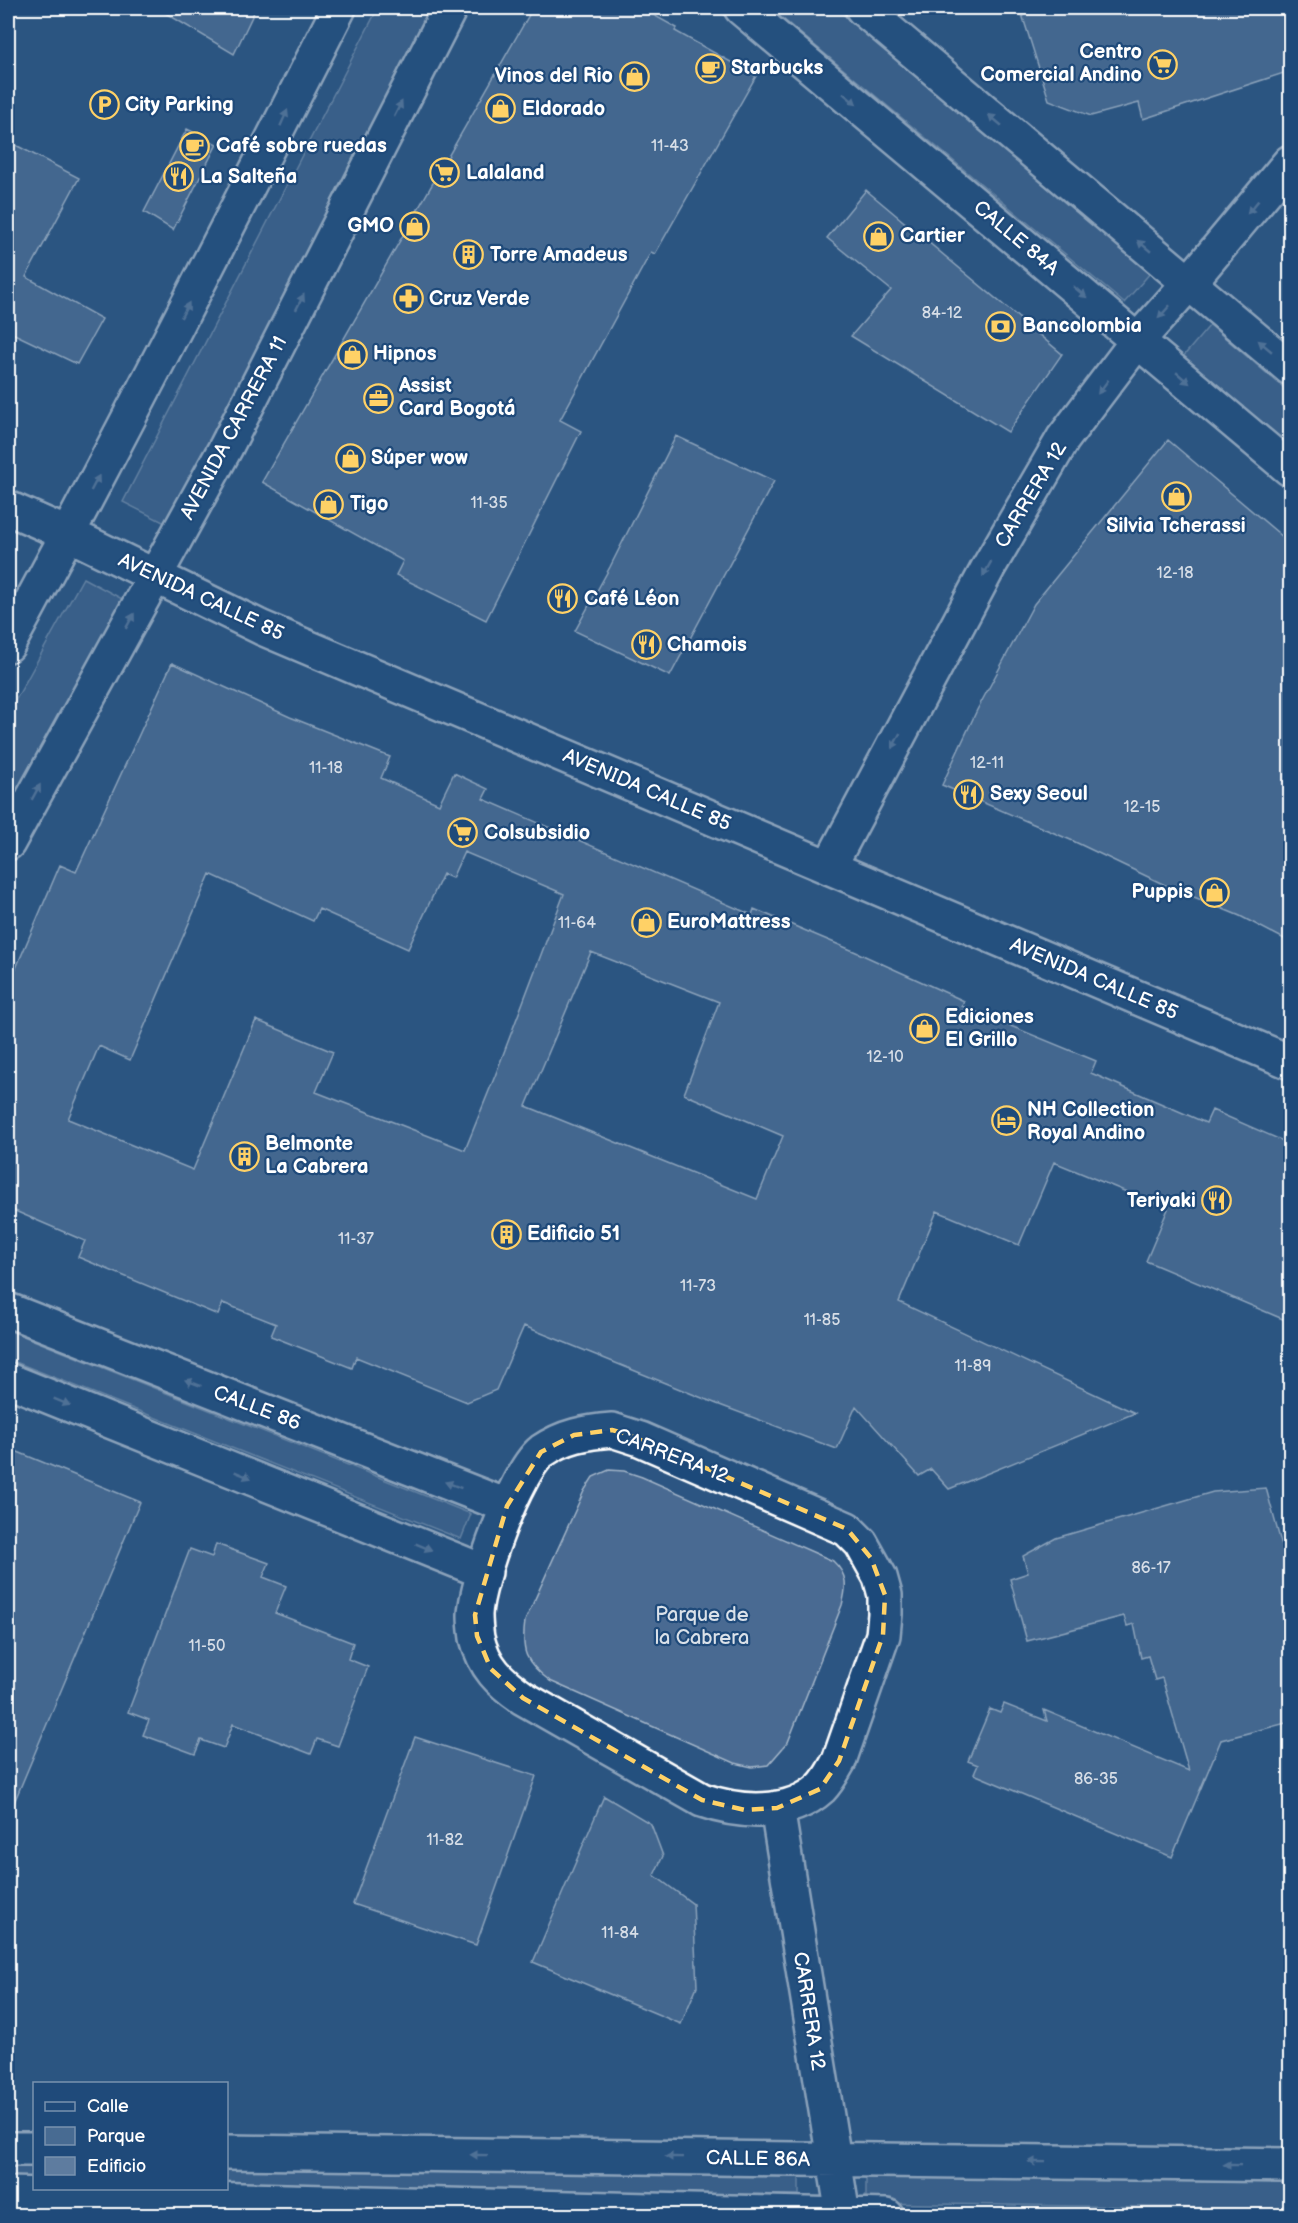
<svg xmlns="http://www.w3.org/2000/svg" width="1298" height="2223" font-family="'Balsamiq Sans',sans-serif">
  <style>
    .green { fill: #486b92; stroke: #a4b5c8; stroke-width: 1.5 }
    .building { fill: #5e7c9f; stroke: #fff; stroke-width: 1.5; fill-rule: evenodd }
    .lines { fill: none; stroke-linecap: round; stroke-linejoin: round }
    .minor-casing { stroke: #fff; stroke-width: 38 }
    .major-casing { stroke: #fff; stroke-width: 38 }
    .minor { stroke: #1f4a7a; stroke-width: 33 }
    .major { stroke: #1f4a7a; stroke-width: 33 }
    .oneway { fill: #7992af }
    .marked { fill: none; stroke: #ffd166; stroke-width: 4.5; stroke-dasharray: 12 8; stroke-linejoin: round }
    .labels { text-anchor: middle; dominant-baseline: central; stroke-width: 4.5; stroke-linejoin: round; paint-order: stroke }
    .number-label { font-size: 16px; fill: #d7dee7 }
    .poi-label { font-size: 20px; font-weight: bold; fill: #fff; stroke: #1f4a7a; text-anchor: start }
    .street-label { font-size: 20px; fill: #fff; stroke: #1f4a7a }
    .park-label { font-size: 20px; fill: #dae1e9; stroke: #1f4a7a }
  </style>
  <rect width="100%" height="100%" fill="#2c5582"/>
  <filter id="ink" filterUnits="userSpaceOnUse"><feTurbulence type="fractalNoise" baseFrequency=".0167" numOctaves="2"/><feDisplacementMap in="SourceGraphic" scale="12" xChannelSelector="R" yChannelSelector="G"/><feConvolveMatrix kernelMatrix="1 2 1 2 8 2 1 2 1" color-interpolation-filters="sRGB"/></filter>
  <g filter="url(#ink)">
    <path class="green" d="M378,8H432L167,524L123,502Z
      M770,8H835L1151,272L1124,303Z
      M1210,325L1290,393V449L1182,358Z
      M83,578L126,601L8,815V714Z
      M8,1330L471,1514L461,1539L8,1359Z
      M609,1470L624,1471L642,1477L833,1561C848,1575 847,1586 842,1605L788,1742L768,1765L752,1767L735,1763L550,1681C525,1662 521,1652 525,1621L584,1491L593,1477Z
      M8,2164H34V2184H8Z
      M227,2167L799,2174V2195L227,2187Z
      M866,2176L1290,2183V2209L866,2203Z"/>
    <path class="building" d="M157,8H256L234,54Z
      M533,8H641L677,28L675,31L756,76L655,254L651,252L560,420L581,431L486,620L396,575L403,561L262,482Z
      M1020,8H1290V71L1143,119L1139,103L1091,116L1049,100Z
      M187,129L217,144L173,230L144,212Z
      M8,141L79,178L26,277L102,319L77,364L8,331Z
      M866,190L1062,354L1008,432L851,336L891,290L827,238Z
      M676,436L774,481L670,676L575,631L610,567Z
      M1168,440L1290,543V942L1240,916L1165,885L1073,841L942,785L977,710L1034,604Z
      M172,663L290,717L390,757L381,778L439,804L454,773L488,789L483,799L752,915L754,909L856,952L964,1001L962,1006L1096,1061L1091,1073L1206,1123L1212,1110L1290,1144V1322L1146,1261L1168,1209L1054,1162L1019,1245L937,1211L899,1302L1135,1413L949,1489L931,1469L919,1476L856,1406L837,1449L717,1404L524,1326L496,1390L467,1402L356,1357L352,1368L271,1336L276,1324L223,1303L218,1315L78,1257L85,1241L8,1208V987L60,865L76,872ZM464,852L564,894L495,1076L465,1150L316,1092L333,1052L256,1020L193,1170L68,1119L99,1046L130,1060L210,874L313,921L319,909L408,949L443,874L452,878ZM591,952L719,1002L684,1094L783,1136L757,1199L526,1106Z
      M8,1448L140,1502L8,1817Z
      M1266,1488L1284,1554L1290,1552V1722L1221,1740L1172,1857L974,1774L978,1765L968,1761L990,1709L1000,1713L1004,1704L1047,1721L1044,1710L1189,1771L1162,1678L1155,1680L1148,1656L1141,1658L1134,1624L1127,1626L1124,1616L1027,1641L1010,1579L1028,1573L1023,1556L1056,1538L1213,1492Z
      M216,1544L269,1563L263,1577L286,1586L275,1613L353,1643L348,1659L368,1667L338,1746L317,1739L311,1754L233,1724L224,1748L201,1740L195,1754L143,1735L149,1720L128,1712L190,1549L212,1557Z
      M415,1737L536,1776L476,1945L353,1904Z
      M604,1796L651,1824L663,1856L654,1875L693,1904L697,1986L681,2024L533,1962Z"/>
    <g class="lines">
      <defs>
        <path id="minor" d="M741,8L1290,469
          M862,8L1290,368
          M829,867L988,568L1063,439L1138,340L1189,283L1290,162
          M8,1310L507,1506
          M8,1380L485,1572
          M612,1430L640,1439L847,1529L861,1543L880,1577L885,1595V1614L883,1635L839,1761C833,1771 829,1780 821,1788C789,1817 739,1813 702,1800L523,1698C500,1682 484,1667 477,1638C476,1631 475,1622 475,1615C476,1582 516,1471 542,1451C564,1436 586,1432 612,1430Z
          M777,1808L843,2215
          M8,2149H34
          M226,2152L1290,2165
          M8,2194L887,2216"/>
        <path id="major" d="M8,508L81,540L262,628L1290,1062
          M8,645C122,435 231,221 339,8
          M8,843L226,447L450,8"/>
      </defs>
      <use href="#minor" class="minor-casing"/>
      <use href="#major" class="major-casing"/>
      <use href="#minor" class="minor"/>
      <use href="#major" class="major"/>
    </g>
    <defs><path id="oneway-solid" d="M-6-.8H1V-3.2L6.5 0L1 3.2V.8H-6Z" transform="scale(1.5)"/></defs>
    <g class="oneway">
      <use href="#oneway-solid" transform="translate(850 99) rotate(40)"/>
      <use href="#oneway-solid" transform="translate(398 109) rotate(-63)"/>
      <use href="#oneway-solid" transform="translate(284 118) rotate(-66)"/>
      <use href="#oneway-solid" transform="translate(995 120) rotate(-140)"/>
      <use href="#oneway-solid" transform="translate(1253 207) rotate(130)"/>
      <use href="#oneway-solid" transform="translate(1144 246) rotate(-140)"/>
      <use href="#oneway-solid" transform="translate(1080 292) rotate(40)"/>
      <use href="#oneway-solid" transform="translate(300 302) rotate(-63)"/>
      <use href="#oneway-solid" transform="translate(185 310) rotate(-62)"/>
      <use href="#oneway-solid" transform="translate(1164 312) rotate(132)"/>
      <use href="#oneway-solid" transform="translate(1265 346) rotate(-140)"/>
      <use href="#oneway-solid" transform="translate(1183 378) rotate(40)"/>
      <use href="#oneway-solid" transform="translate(1103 387) rotate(127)"/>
      <use href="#oneway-solid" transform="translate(95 483) rotate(-62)"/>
      <use href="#oneway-solid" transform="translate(987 569) rotate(119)"/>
      <use href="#oneway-solid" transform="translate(130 621) rotate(-61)"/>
      <use href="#oneway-solid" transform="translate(896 741) rotate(118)"/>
      <use href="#oneway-solid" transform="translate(36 792) rotate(-61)"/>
      <use href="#oneway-solid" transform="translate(193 1383) rotate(-159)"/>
      <use href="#oneway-solid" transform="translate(62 1402) rotate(22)"/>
      <use href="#oneway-solid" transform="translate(243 1475) rotate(22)"/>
      <use href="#oneway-solid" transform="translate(453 1485) rotate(-159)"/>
      <use href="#oneway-solid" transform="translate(424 1547) rotate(22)"/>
      <use href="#oneway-solid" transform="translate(479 2155) rotate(-179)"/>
      <use href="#oneway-solid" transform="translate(674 2157) rotate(-179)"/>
      <use href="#oneway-solid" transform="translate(1037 2162) rotate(-179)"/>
      <use href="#oneway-solid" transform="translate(1232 2165) rotate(-179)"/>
    </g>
  </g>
  <path d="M0 0H1298V2223H0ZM612,1430L627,1434L847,1529L871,1558L885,1595L883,1635L839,1761L820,1789L777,1808L745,1810L702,1800L523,1698L491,1669L477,1636L475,1615L507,1506L541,1452L574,1435Z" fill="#2c5582" fill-opacity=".55" fill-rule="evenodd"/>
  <path class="marked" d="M612,1430L627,1434L847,1529L871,1558L885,1595L883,1635L839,1761L820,1789L777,1808L745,1810L702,1800L523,1698L491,1669L477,1636L475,1615L507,1506L541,1452L574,1435Z"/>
  <defs>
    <symbol id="supermarket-ring" viewBox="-11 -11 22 22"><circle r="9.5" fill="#1f4a7a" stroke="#ffd166" stroke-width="1.5"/><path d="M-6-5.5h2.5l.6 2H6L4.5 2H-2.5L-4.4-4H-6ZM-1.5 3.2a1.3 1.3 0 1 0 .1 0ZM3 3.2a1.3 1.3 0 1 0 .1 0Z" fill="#ffd166"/></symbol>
    <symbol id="cafe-ring" viewBox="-11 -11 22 22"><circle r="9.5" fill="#1f4a7a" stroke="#ffd166" stroke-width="1.5"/><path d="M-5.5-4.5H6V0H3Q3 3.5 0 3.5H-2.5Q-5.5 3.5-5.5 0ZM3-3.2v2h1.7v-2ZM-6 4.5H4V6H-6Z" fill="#ffd166"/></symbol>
    <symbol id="shop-ring" viewBox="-11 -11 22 22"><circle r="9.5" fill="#1f4a7a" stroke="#ffd166" stroke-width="1.5"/><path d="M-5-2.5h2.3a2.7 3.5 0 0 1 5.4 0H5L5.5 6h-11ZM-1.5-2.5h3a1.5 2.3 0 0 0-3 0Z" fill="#ffd166"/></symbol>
    <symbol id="parking-ring" viewBox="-11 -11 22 22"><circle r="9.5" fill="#1f4a7a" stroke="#ffd166" stroke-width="1.5"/><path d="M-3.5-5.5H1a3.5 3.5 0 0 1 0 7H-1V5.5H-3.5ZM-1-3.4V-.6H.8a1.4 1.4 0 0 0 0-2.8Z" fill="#ffd166"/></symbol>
    <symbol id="restaurant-ring" viewBox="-11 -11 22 22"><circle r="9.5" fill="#1f4a7a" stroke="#ffd166" stroke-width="1.5"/><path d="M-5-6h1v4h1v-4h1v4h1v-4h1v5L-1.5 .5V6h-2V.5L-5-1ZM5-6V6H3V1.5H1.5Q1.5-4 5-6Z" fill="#ffd166"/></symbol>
    <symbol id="building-ring" viewBox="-11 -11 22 22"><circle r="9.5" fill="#1f4a7a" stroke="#ffd166" stroke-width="1.5"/><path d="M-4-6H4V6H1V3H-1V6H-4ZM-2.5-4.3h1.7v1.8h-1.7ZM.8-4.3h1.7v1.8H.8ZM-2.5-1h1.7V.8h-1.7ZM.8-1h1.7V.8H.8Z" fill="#ffd166"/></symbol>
    <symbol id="pharmacy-ring" viewBox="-11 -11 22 22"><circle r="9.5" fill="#1f4a7a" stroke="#ffd166" stroke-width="1.5"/><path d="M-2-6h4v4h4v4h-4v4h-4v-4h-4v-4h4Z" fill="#ffd166"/></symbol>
    <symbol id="bank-ring" viewBox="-11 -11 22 22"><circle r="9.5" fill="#1f4a7a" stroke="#ffd166" stroke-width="1.5"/><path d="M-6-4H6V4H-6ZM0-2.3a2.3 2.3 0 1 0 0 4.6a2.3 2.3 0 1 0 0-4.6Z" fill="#ffd166"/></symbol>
    <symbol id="office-ring" viewBox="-11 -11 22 22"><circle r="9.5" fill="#1f4a7a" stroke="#ffd166" stroke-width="1.5"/><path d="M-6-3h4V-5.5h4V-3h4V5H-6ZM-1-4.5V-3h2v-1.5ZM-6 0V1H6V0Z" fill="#ffd166"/></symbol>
    <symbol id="hotel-ring" viewBox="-11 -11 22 22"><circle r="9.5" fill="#1f4a7a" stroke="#ffd166" stroke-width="1.5"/><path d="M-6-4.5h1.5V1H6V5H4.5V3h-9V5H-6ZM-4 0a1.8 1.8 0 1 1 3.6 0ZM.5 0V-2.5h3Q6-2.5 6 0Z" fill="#ffd166"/></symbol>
  </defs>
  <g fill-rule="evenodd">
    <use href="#supermarket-ring" x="1146" y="48" width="33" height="33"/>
    <use href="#cafe-ring" x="694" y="52" width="33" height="33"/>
    <use href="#shop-ring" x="618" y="60" width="33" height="33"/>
    <use href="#parking-ring" x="88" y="88" width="33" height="33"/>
    <use href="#shop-ring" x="484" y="92" width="33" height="33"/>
    <use href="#cafe-ring" x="178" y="130" width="33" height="33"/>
    <use href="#supermarket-ring" x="428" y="156" width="33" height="33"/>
    <use href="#restaurant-ring" x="162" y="160" width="33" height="33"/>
    <use href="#shop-ring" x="398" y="210" width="33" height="33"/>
    <use href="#shop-ring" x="862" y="220" width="33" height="33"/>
    <use href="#building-ring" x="452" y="238" width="33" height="33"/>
    <use href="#pharmacy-ring" x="392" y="282" width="33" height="33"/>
    <use href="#bank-ring" x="984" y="310" width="33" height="33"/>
    <use href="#shop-ring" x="336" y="338" width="33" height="33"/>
    <use href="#office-ring" x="362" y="382" width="33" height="33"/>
    <use href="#shop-ring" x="334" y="442" width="33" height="33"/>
    <use href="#shop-ring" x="1160" y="480" width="33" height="33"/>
    <use href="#shop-ring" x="312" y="488" width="33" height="33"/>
    <use href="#restaurant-ring" x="546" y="582" width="33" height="33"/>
    <use href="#restaurant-ring" x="630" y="628" width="33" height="33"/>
    <use href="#restaurant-ring" x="952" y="778" width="33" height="33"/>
    <use href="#supermarket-ring" x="446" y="816" width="33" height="33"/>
    <use href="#shop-ring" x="1198" y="876" width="33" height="33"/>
    <use href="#shop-ring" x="630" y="906" width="33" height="33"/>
    <use href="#shop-ring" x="908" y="1012" width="33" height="33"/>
    <use href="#hotel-ring" x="990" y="1104" width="33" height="33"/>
    <use href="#building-ring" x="228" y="1140" width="33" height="33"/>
    <use href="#restaurant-ring" x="1200" y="1184" width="33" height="33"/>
    <use href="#building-ring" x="490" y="1218" width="33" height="33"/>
  </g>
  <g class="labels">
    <g class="number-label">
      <text x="670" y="146">11-43</text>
      <text x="942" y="313">84-12</text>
      <text x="489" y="503">11-35</text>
      <text x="1175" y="573">12-18</text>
      <text x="987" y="763">12-11</text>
      <text x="326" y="768">11-18</text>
      <text x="1142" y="807">12-15</text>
      <text x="577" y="923">11-64</text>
      <text x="885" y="1057">12-10</text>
      <text x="356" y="1239">11-37</text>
      <text x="698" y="1286">11-73</text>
      <text x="822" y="1320">11-85</text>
      <text x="973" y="1366">11-89</text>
      <text x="1151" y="1568">86-17</text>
      <text x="207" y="1646">11-50</text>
      <text x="1096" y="1779">86-35</text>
      <text x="445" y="1840">11-82</text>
      <text x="620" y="1933">11-84</text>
    </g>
    <g class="poi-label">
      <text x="1142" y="52" text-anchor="end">Centro<tspan x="1142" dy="23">Comercial Andino</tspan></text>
      <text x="731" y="68">Starbucks</text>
      <text x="613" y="76" text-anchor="end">Vinos del Rio</text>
      <text x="125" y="105">City Parking</text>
      <text x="522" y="109">Eldorado</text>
      <text x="216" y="146">Café sobre ruedas</text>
      <text x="466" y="173">Lalaland</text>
      <text x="200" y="177">La Salteña</text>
      <text x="394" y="226" text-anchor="end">GMO</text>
      <text x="900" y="236">Cartier</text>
      <text x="490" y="255">Torre Amadeus</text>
      <text x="429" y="299">Cruz Verde</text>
      <text x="1022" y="326">Bancolombia</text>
      <text x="373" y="354">Hipnos</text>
      <text x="399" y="386">Assist<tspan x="399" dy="23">Card Bogotá</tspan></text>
      <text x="371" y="458">Súper wow</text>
      <text x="350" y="504">Tigo</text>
      <text x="1176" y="526" text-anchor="middle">Silvia Tcherassi</text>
      <text x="584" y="599">Café Léon</text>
      <text x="667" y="645">Chamois</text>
      <text x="990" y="794">Sexy Seoul</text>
      <text x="484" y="833">Colsubsidio</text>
      <text x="1193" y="892" text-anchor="end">Puppis</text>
      <text x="667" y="922">EuroMattress</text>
      <text x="945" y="1017">Ediciones<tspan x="945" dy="23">El Grillo</tspan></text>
      <text x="1027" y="1110">NH Collection<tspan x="1027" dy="23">Royal Andino</tspan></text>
      <text x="265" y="1144">Belmonte<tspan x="265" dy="23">La Cabrera</tspan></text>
      <text x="1196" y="1201" text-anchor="end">Teriyaki</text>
      <text x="527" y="1234">Edificio 51</text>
    </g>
    <g class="street-label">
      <text transform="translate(1016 238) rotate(40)">CALLE 84A</text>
      <text transform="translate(234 428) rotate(-62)">AVENIDA CARRERA 11</text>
      <text transform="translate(1031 495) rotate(-59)">CARRERA 12</text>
      <text transform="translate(201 597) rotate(25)">AVENIDA CALLE 85</text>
      <text transform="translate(647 790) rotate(23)">AVENIDA CALLE 85</text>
      <text transform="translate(1094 979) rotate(23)">AVENIDA CALLE 85</text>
      <text transform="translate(257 1408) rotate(21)">CALLE 86</text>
      <text transform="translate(672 1456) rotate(21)">CARRERA 12</text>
      <text transform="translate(809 2011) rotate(81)">CARRERA 12</text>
      <text transform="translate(758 2159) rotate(1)">CALLE 86A</text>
    </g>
    <g class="park-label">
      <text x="702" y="1615">Parque de<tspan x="702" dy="23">la Cabrera</tspan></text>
    </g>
  </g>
  <rect width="1298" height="2223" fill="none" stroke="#1f4a7a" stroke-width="30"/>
  <rect x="15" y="15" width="1268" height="2193" fill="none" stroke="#fff" stroke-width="2" filter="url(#ink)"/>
  <rect x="33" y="2082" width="195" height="108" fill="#1f4a7a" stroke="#7992af" stroke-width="1.5"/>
  <rect x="45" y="2102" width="30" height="9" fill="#1f4a7a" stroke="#7992af" stroke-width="1.5"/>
  <text x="87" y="2112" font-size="18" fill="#ffffff">Calle</text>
  <rect x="45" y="2127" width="30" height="18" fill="#486b92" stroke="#7992af" stroke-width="1.5"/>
  <text x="87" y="2142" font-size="18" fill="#ffffff">Parque</text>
  <rect x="45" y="2157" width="30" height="18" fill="#5e7c9f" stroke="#7992af" stroke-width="1.5"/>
  <text x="87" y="2172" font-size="18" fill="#ffffff">Edificio</text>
</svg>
